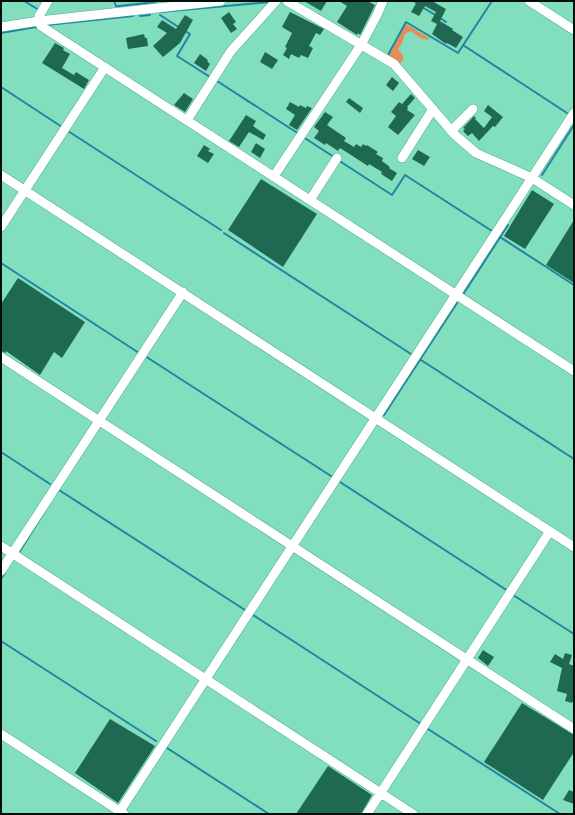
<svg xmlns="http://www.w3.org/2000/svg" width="575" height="815" font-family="'DM Sans',sans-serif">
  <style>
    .green { fill: #e78c59 }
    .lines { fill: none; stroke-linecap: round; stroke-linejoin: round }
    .stream { stroke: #2283a5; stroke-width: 2 }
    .building { fill: #1f6953 }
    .minor-casing { stroke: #4cab8c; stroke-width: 10 }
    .minor { stroke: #fff; stroke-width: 9 }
  </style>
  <rect width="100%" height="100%" fill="#82dfbe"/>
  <path class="green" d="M406,24L429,38L428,40L420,38L411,31L405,34L402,43L398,49C401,53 405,56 402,62L400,63L388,57Z"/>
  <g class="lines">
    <path class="stream" d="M24,1L39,10V9
      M114,1L116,6H119L155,2
      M414,1L418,5
      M422,7L437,16
      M161,12L271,2
      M160,15L180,28
      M140,16L150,15
      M440,18L446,22
      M47,25L133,16
      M185,31L190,34L177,56L210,77
      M1,33L36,27L39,29
      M463,45L567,113
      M388,55L406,22L458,53L492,1
      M217,81L299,134
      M1,87L62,127
      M68,131L221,230
      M303,137L334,157
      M338,160L392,195L405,175L492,231
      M542,175L574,125
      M224,233L411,354
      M500,237L574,285
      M1,263L139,353
      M464,293L508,225
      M145,356L331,476
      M421,360L574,459
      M384,415L457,303
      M1,452L50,484
      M340,482L508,591
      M59,490L245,610
      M20,551L45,511
      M1,579L5,573
      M513,595L574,634
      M253,615L421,724
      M1,641L156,741
      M428,729L560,814
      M167,748L269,814"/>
  </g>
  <path class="building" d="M304,1H327L321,11Z
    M339,1H367L375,5L360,35L358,33L357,35L337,22L347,6Z
    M416,1H432L446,9L440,21L453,29L452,30L463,37L456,48L447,43L446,44L432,34L437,24L431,21L436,12L425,6L419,16L411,12L417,2Z
    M229,12L236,22L233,24L237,29L231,33L221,18Z
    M290,12L324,29L320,35L316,33L309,46L313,48L308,58L301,55L299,58L291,54L289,59L283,55L287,48L285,47L292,33L282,27Z
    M185,15L193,20L180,43L163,57L153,46L167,33L157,27L162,20L176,29Z
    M144,34L145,38H147L148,46L128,49L126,38Z
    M55,43L64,48L63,50L70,54L62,68L74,75L76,72L89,80L84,89L42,63Z
    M265,52L278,60L272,69L260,62Z
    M200,54L208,60L207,61L210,64L206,71L194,63Z
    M392,77L399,83L393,91L386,85Z
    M184,93L193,99L185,112L174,105Z
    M411,94L415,98L407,107L408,108L407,110L415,115L398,135L388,127L396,116L391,112L399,102L402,104Z
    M349,98L363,108L360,113L346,102Z
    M290,102L299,107L300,105L306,108L307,106L312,108L297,130L289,125L295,115L286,109Z
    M488,105L503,117L495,127L493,126L479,141L472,133L468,136L463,131L465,129L463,128L474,116L476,118L475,119L484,128L492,117L484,111Z
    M325,112L333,117L327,125L346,138L344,141L354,147L356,144L361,147L363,144L366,146L367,145L378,152L376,154L383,158L382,161L390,167L389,168L397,173L392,181L381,174L382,172L369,164L368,166L340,148L338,151L326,143L325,145L314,138L319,131L314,127Z
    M246,115L256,121L253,126L266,135L263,140L249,132L239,147L229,141Z
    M256,143L265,149L260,158L251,152Z
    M204,145L210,149L208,151L214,154L208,163L197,156Z
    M418,150L430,157L424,166L412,159Z
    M261,179L317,214L283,267L228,230Z
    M532,190L554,204L525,249L504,236Z
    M574,220V283L546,265Z
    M18,278L85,322L62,358L54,352L40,375L6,351V353L1,351V304Z
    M483,650L494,657L488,666L478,658Z
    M565,653L572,655L569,664L574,666V702H572V703L565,701L567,694L557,691L562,668L550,662L555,654L563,659Z
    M522,703L574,735V752L543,800L484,762Z
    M110,719L155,746L118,803L75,773Z
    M328,766L372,795L361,814H296Z
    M569,790L574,792V804L563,800Z"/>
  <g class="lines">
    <defs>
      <path id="minor" d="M48,1L39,16L41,26L574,371
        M287,1L394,64L455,135L476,153L532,178L574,205
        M529,1L574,30
        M1,27L39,21L221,1
        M187,120L231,51L276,1
        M451,131L473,109
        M402,158L433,109
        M1,175L574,547
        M274,176L361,45L377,15L383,1
        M310,200L337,158
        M1,227L105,67
        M1,357L574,729
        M1,546L413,814
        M1,571L183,292
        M1,734L124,814
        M118,814L574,113
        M367,814L550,531"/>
    </defs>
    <use href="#minor" class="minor-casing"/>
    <use href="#minor" class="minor"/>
  </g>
  <rect width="575" height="815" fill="none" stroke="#000f09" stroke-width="4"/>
</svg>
